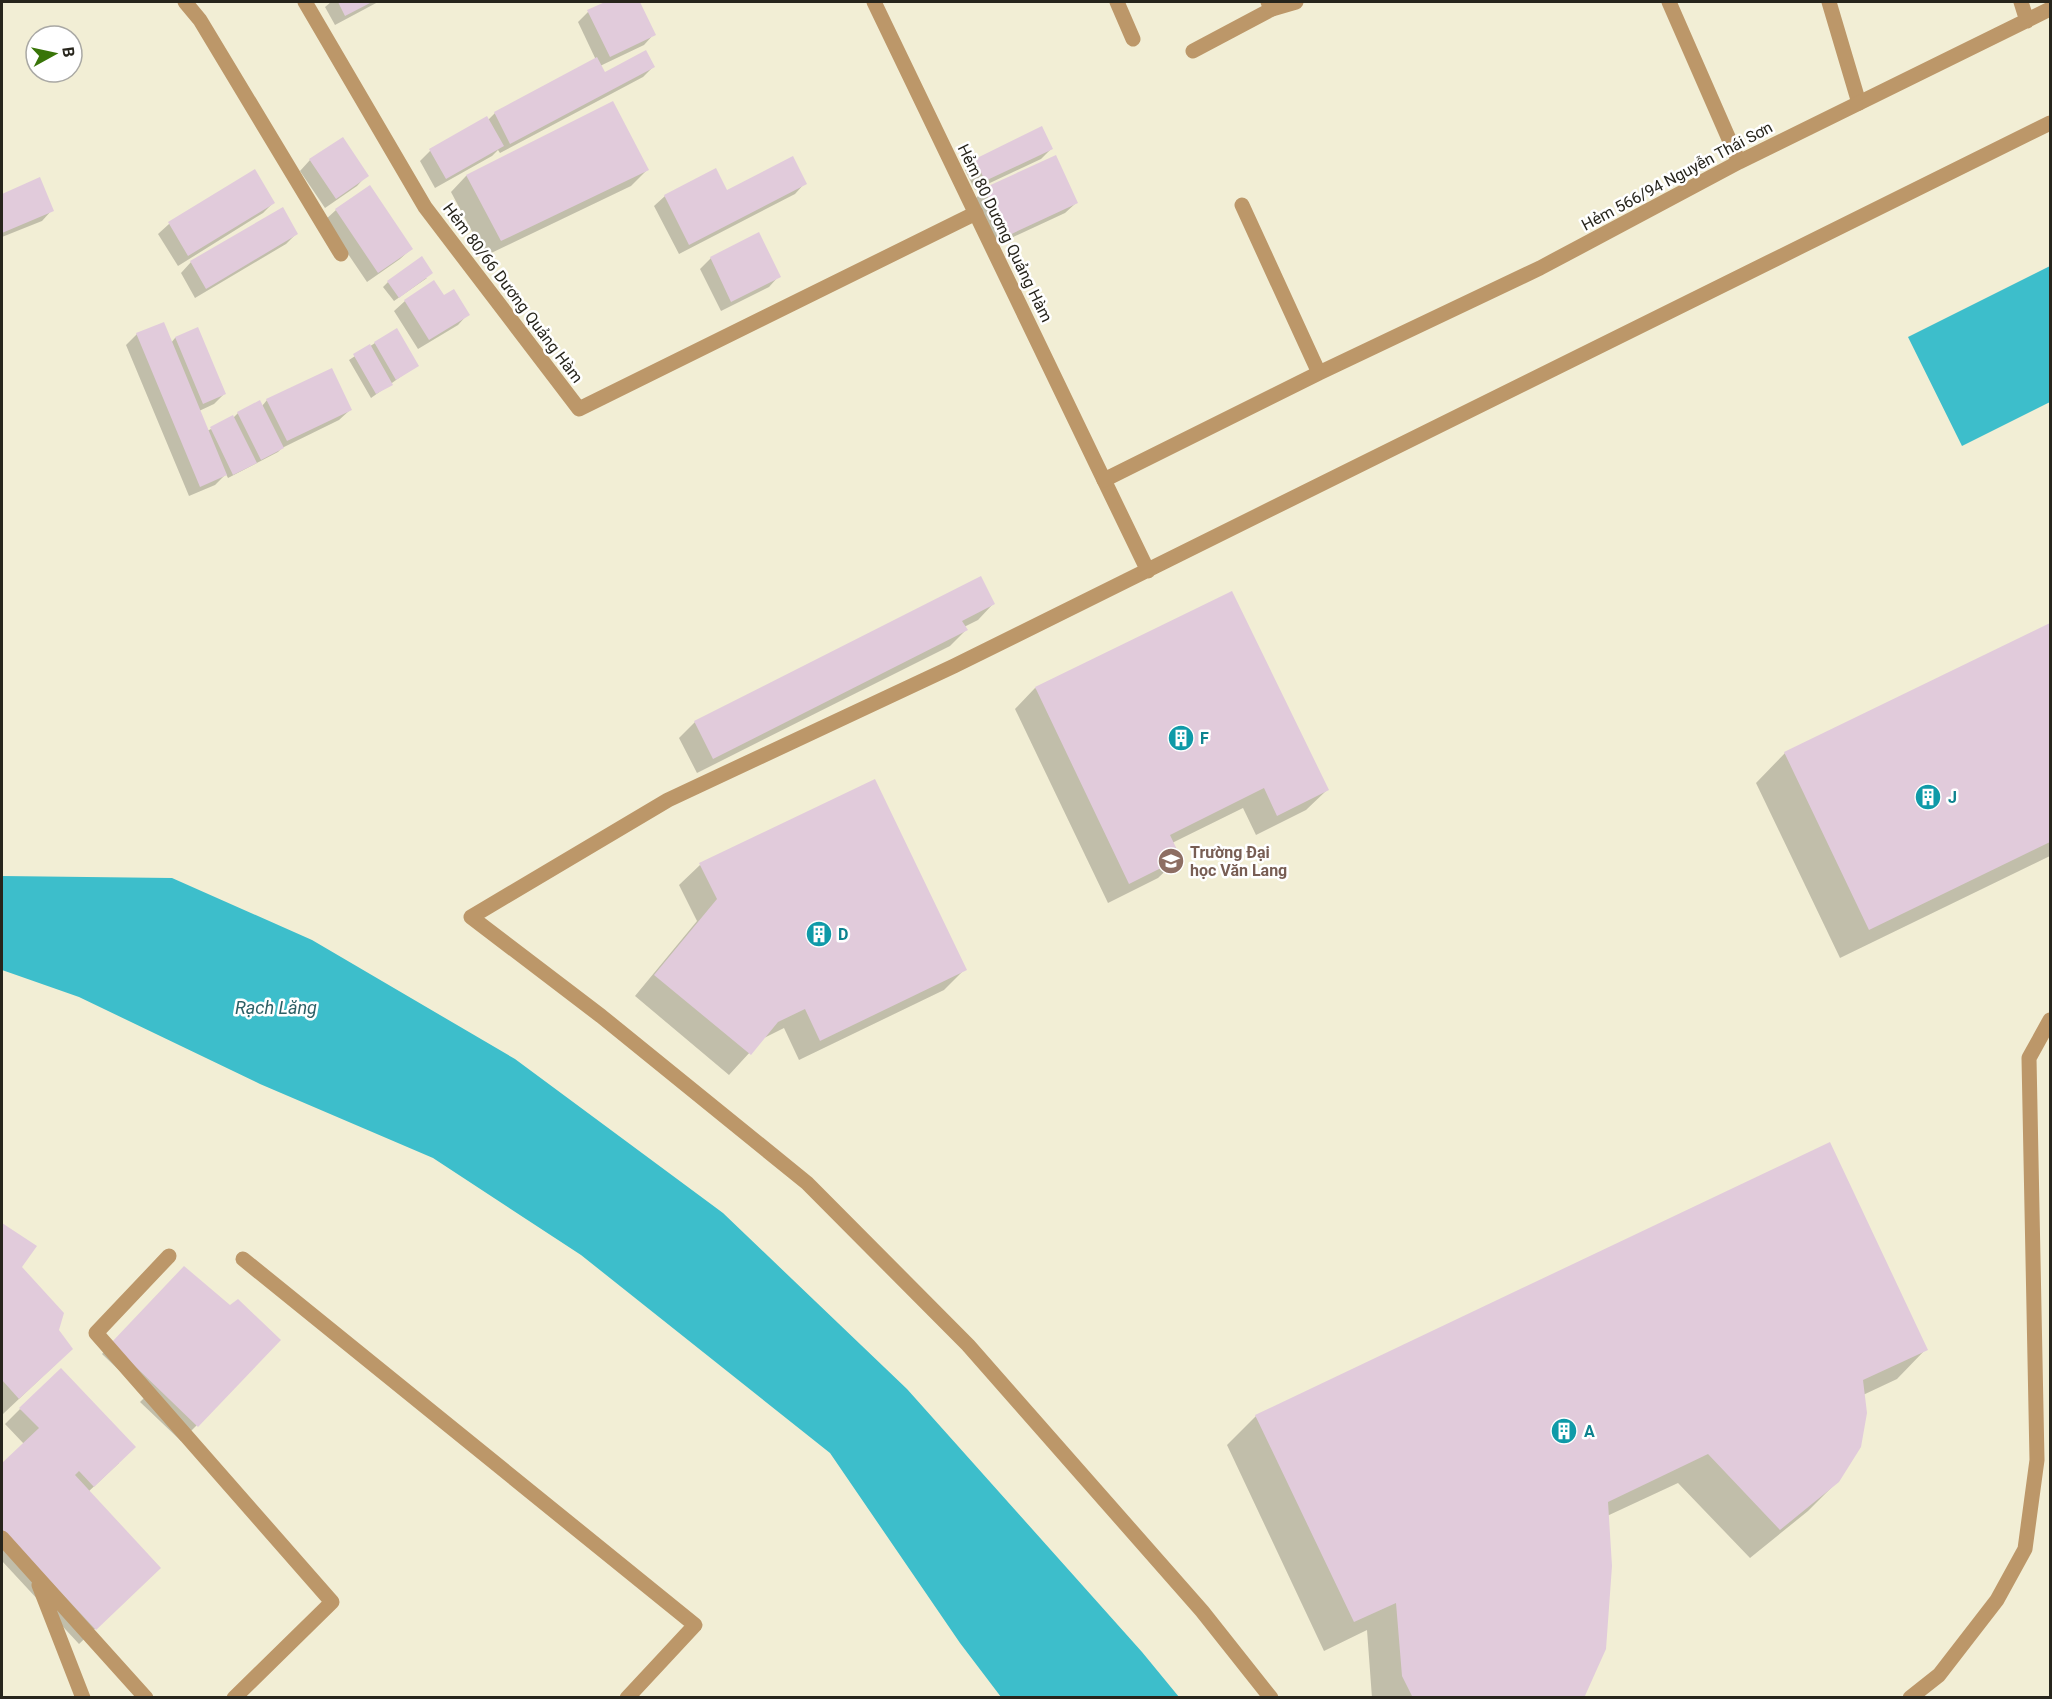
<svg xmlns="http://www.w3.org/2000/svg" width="2052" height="1699" font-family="Roboto,sans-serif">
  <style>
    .water { fill: #3dbecb }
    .shadow { fill: #0003 }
    .building { fill: #e1cbdb }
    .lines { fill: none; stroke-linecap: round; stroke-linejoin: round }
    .lane { stroke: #bc9769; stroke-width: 15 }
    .street { stroke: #bc9769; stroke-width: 15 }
    .labels { text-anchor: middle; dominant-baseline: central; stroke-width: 5; stroke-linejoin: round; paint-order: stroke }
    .street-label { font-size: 16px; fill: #27251c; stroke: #fff }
    .culture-label { font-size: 16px; font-weight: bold; fill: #0d838f; stroke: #fff; text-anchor: start }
    .education-label { font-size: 16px; font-weight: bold; fill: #785e54; stroke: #fff; text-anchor: start }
    .water-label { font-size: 18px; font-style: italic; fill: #2c6066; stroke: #fff }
  </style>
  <rect width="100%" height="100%" fill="#f2eed5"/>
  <path class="water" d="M2050,266V402L1962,446L1908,337Z
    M2,876L172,878L312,940L515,1059L723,1213L907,1389L1142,1652L1179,1697H1001L960,1643L830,1453L581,1255L433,1158L260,1084L79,997L2,970Z"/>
  <path class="shadow" d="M331,2H378L335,25L325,7Z
    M609,2H638L654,34L644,45L600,66L605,74L653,67L643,77L500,153L498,150L492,156L435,188L420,161L430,151L488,120L495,113L596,60L578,22L588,12Z
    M612,103L647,170L631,186L485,256L451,192L466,176Z
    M1051,149L1041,159L975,190L965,170L976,160Z
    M310,160L367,175L357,186L325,208L300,171Z
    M254,171L273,203L263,213L178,266L158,234L169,224Z
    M39,179L52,210L42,221L2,237V195Z
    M805,183L795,194L679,254L654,206L665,196Z
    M369,187L411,249L400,259L367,282L325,220L336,210Z
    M985,189L1076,203L1065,213L996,245L975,199Z
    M296,234L286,244L195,298L181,273L191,262Z
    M759,235L779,276L769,287L721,311L700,269L711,258Z
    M427,278L394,301L383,287L388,282Z
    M443,297L468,314L458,325L418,349L394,311L405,301Z
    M197,329L224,394L214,404L199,411L207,431L233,418L238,413L262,406L267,400L350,410L339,420L282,448L278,452L228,478L226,474L215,485L189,496L126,345L137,334L171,343L175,338Z
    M375,343L417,365L371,398L349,360Z
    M993,604L978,620L964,627L966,630L950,646L697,773L679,738L695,722Z
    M2050,625V856L1840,958L1756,783L1785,753Z
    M1035,688L1327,790L1306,810L1256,835L1243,808L1172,843L1179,858L1158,878L1108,903L1015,709Z
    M700,865L965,969L944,990L799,1060L784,1028L762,1039L729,1075L635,996L697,921L679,885Z
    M2,1225L35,1246L20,1267L57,1331L56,1364L3,1414Z
    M174,1279L197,1425L181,1441L140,1402L146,1396L102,1354Z
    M1926,1349L1897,1379L1863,1395L1838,1481L1808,1511L1750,1558L1678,1483L1607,1516L1583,1698H1372L1367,1630L1324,1651L1227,1445L1256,1416Z
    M20,1409L119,1463L88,1492L143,1583L79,1644L2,1561V1465L24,1444L5,1424Z"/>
  <path class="building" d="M338,2H372L345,16Z
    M605,2H640L656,35L610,57L587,10Z
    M646,50L655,67L510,144L494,112L597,57L605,72Z
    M613,101L649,170L501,241L466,175Z
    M487,116L504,146L446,179L429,149Z
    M1042,126L1053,149L985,181L975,159Z
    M343,137L369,176L336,199L309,159Z
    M1056,155L1078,203L1007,236L984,188Z
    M793,156L807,184L689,245L664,195L716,168L727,190Z
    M255,169L275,203L188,256L168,222Z
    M40,177L54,211L2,233V194Z
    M370,185L413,249L378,273L335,209Z
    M283,207L298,234L206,289L190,261Z
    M759,232L781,277L731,302L710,257Z
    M422,256L433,273L399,298L387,281Z
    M434,280L444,295L454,289L470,315L429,340L404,300Z
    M164,322L227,475L200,487L136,333Z
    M198,327L226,394L203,404L175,337Z
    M397,328L419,366L396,380L374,342Z
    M370,344L393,385L376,394L353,354Z
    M332,368L352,410L287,441L266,399Z
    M260,400L284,448L261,460L237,412Z
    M233,415L257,463L233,475L210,427Z
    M981,576L995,604L962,621L968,630L713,759L694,721Z
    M1232,591L1329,790L1277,816L1264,788L1170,835L1181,858L1129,884L1035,687Z
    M2050,623V842L1869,930L1784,752Z
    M875,779L967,970L820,1041L805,1009L778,1022L751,1055L654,975L717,899L699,863Z
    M1830,1142L1928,1350L1863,1380L1867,1413L1861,1447L1839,1482L1780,1530L1708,1454L1608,1502L1612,1566L1606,1649L1584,1698H1413L1402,1676L1396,1603L1354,1622L1255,1415Z
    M2,1223L37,1246L22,1267L64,1313L59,1330L73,1349L19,1399L2,1380Z
    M184,1266L230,1305L238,1299L281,1340L198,1427L111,1343Z
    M61,1368L136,1447L94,1487L79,1471L75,1475L161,1568L96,1630L2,1529V1463L39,1428L19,1408Z"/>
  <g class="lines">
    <path class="lane" d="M185,2L200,20L341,254
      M305,2L425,207L579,409L976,213
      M1117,2L1133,39
      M1829,2L1859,103
      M1193,51L1272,9
      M1104,480L1148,571
      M1271,1698L1202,1611L968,1345L807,1183L601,1016L471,917L668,800L954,666L2050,123
      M1910,1698L1939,1675L1997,1600L2025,1549L2037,1460L2029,1058L2050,1020"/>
    <path class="street" d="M874,2L1104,480L1319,373L1242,205
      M1268,2L1272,9L1296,2
      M1669,2L1739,162
      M2021,2L2027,21
      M1319,373L1540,268L1739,162L2050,9
      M169,1256L96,1333L332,1602L234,1698
      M243,1259L695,1625L627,1698
      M2,1538L146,1698
      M39,1585L83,1698"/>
  </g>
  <defs>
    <symbol id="building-disc" viewBox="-11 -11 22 22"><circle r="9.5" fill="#0f9aa8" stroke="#fff"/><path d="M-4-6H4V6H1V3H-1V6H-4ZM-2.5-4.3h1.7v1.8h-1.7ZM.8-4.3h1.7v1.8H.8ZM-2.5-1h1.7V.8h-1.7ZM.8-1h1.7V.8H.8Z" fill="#fff"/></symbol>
    <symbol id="university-disc" viewBox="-11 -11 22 22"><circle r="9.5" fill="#8d6e63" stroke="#fff"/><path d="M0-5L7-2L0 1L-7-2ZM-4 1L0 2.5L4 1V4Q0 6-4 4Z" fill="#fff"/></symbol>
  </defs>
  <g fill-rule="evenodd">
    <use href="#building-disc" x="1166" y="723" width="30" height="30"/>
    <use href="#building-disc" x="1913" y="782" width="30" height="30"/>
    <use href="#university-disc" x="1156" y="846" width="30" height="30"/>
    <use href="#building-disc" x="804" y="919" width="30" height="30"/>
    <use href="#building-disc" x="1549" y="1416" width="30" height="30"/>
  </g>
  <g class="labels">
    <g class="street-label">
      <text transform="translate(1677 176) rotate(-28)">Hẻm 566/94 Nguyễn Thái Sơn</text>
      <text transform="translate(1005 233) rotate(64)">Hẻm 80 Dương Quảng Hàm</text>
      <text transform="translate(513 293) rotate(53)">Hẻm 80/66 Dương Quảng Hàm</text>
    </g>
    <g class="culture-label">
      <text x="1200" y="738">F</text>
      <text x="1948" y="797">J</text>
      <text x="838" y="934">D</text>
      <text x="1584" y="1431">A</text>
    </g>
    <g class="education-label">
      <text x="1190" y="852">Trường Đại<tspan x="1190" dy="18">học Văn Lang</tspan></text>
    </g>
    <g class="water-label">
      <text x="276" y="1007">Rạch Lăng</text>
    </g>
  </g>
  <rect width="2052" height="1699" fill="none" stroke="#27251c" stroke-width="6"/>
  <g transform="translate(54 54) rotate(82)"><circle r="28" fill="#ffffff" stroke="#a9a8a4" stroke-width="1.5"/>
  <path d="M0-4.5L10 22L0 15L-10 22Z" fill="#397509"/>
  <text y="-9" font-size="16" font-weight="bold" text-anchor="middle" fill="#27251c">B</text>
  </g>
</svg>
